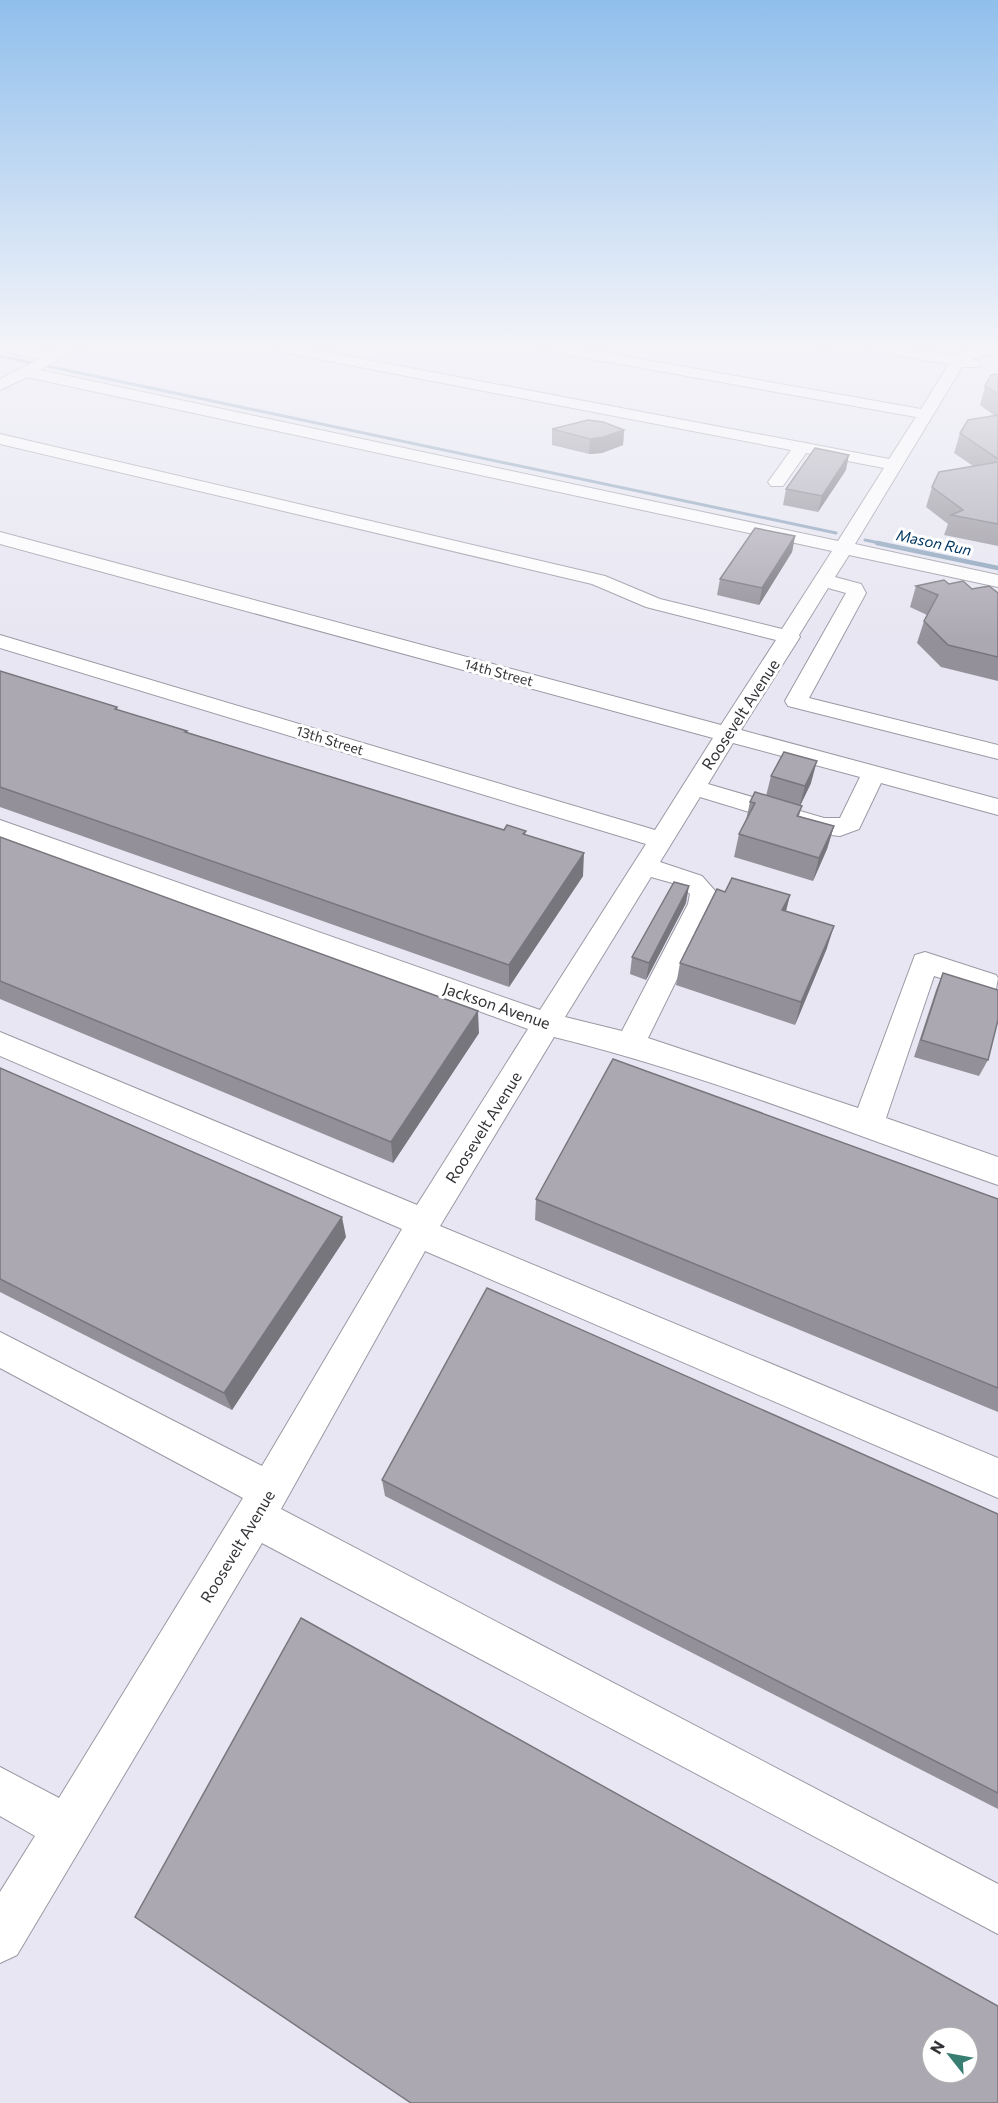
<svg xmlns="http://www.w3.org/2000/svg" width="998" height="2103" font-family="Commissioner,sans-serif">
  <style>
    .lines { fill: none; stroke-linecap: round; stroke-linejoin: round }
    .stream-far1 { stroke: #88a0b9; stroke-width: 3 }
    .stream { stroke: #88a0b9; stroke-width: 4.5 }
    .minor-casing { stroke: #9a9aa5; stroke-width: 2 }
    .minor { fill: #fff; fill-rule: evenodd }
    .wall { fill: #949099 }
    .shaded-wall { fill: #78767d }
    .building { fill: #aca8b2; stroke: #78767d; stroke-width: 1.5; fill-rule: evenodd }
    .labels { text-anchor: middle; dominant-baseline: central; stroke-width: 6; stroke-linejoin: round; paint-order: stroke }
    .far-street-label { font-size: 14px; fill: #333337; stroke: #fff }
    .far-water-label { font-size: 15px; font-style: italic; fill: #013761; stroke: #fff }
    .street-label { font-size: 16px; fill: #333337; stroke: #fff }
  </style>
  <rect width="100%" height="100%" fill="#e7e6f2"/>
  <g class="lines">
    <path class="stream-far1" d="M0,356L32,363
      M47,366L836,533
      M865,540L884,544"/>
    <path class="stream" d="M877,543L998,568"/>
    <defs>
      <path id="minor" d="M0,347H26L53,352L63,347H81L40,370L838,541L884,468L806,453L783,486H771L768,482L791,450L277,351L270,347H300L889,459L916,417L547,351L540,347H572L921,409L949,364L872,351L865,347H898L956,356L969,349L998,347V353L971,359L979,361L981,364L979,367H962L855,544L998,575V587L849,555L835,577L861,584L866,593L809,698L998,745V759L788,706L785,701L846,593L828,588L799,635L800,637L741,730L998,799V815L881,783L859,829L840,836L822,834L700,797L660,862L702,876L717,893L714,904L648,1038L858,1108L915,955L925,952L996,975L998,978L996,989L986,992L934,976L886,1118L998,1157V1185C850,1134 706,1074 554,1037L440,1226L998,1458V1498L425,1251L281,1509L998,1884V1934L262,1543L17,1955L0,1963V1892L35,1836L0,1816V1767L59,1798L243,1498L0,1368V1332L262,1466L402,1229L0,1056V1032L417,1205L528,1029L0,837V820L540,1010L646,844L0,648V635L655,830L713,738L0,544V532L721,725L776,640L646,607L592,584L0,444V434L605,576L660,599L782,629L832,551L27,377L0,390V379L40,359L0,351ZM733,743L860,777L840,818H824L708,784ZM651,877L676,884L690,894L688,904L622,1031L565,1017Z
        M819,347H833V348L826,352L821,351Z"/>
    </defs>
    <use href="#minor" class="minor-casing"/>
    <use href="#minor" class="minor"/>
  </g>
  <path class="wall" d="M998,374V546L944,535L948,524L926,507L932,487L973,466L954,453L960,433L995,416L980,405L985,386Z
    M552,429L624,430L623,445L602,453L589,454L552,445Z
    M846,470L818,512L783,505L786,489Z
    M795,536L792,552L759,605L717,595L720,579Z
    M949,584L972,589L998,593V681L941,667L917,643L924,621L927,615L910,607L916,586Z
    M0,671L117,707L118,710L187,733L504,830L526,831L525,835L583,876L509,987L0,807Z
    M771,776L811,783L800,806H802L799,816L834,826L827,849L813,881L734,857L739,834L746,820L750,802L766,796Z
    M0,837L479,1033L393,1163L0,999Z
    M725,892L790,895L786,911L827,948L795,1025L676,985L680,963Z
    M686,903L646,980L630,974L632,957Z
    M943,973L988,1060L979,1076L914,1057L936,990Z
    M0,1068L346,1237L232,1410L0,1292Z
    M536,1199H998V1412L535,1220Z
    M382,1480L998,1514V1809L385,1496Z"/>
  <path class="shaded-wall" d="M624,430L623,445L602,453L589,454L590,439Z
    M849,455L846,470L818,512L822,496Z
    M795,536L792,552L759,605L762,588Z
    M817,761L811,783L799,808L805,786Z
    M834,826L827,849L813,881L819,858Z
    M584,853L583,876L509,987V965Z
    M689,886L686,903L646,980L649,963Z
    M790,895L784,918L782,910Z
    M834,926L827,948L795,1025L801,1002Z
    M478,1011L479,1033L393,1163L391,1142Z
    M342,1217L346,1237L232,1410L224,1393Z"/>
  <path class="building" d="M998,374V394L985,386L991,375Z
    M998,415V459L960,433L968,420Z
    M588,420L603,422L624,430L603,437L590,439L552,429Z
    M815,448L849,455L822,496L786,489Z
    M998,462V524L951,515L963,510L932,487L939,472Z
    M755,528L795,536L762,588L720,579Z
    M944,580L949,584L963,581L972,589L989,586L998,593V657L948,645L924,621L938,595L916,586Z
    M0,671L117,707L115,709L187,731L185,732L504,830L507,825L526,831L523,834L584,853L509,965L0,787Z
    M784,752L817,761L805,786L771,776Z
    M755,792L802,806L797,816L834,826L819,858L739,834L755,803L750,802Z
    M0,837L478,1011L391,1142L0,981Z
    M732,878L790,895L782,910L834,926L801,1002L680,963L717,889L725,892Z
    M674,882L689,886L649,963L632,957Z
    M943,973L998,990V1020L988,1060L921,1040Z
    M613,1059L998,1199V1388L536,1199Z
    M0,1068L342,1217L224,1393L0,1279Z
    M487,1288L998,1514V1793L382,1480Z
    M301,1618L998,2006V2103H411L135,1917ZM932,2037H968V2073H932Z"/>
  <linearGradient id="sky" x2="0" y2="1"><stop stop-color="#90bfec"/><stop offset="0.54" stop-color="#f4f4f9"/><stop offset="1" stop-color="#f4f4f9" stop-opacity="0"/></linearGradient>
  <rect width="998" height="641" fill="url(#sky)"/>
  <g class="labels">
    <g class="far-street-label">
      <text transform="translate(499 672) rotate(15)">14th Street</text>
      <text transform="translate(330 740) rotate(17)">13th Street</text>
    </g>
    <g class="far-water-label">
      <text transform="translate(934 542) rotate(12)">Mason Run</text>
    </g>
    <g class="street-label">
      <text transform="translate(740 714) rotate(-57)">Roosevelt Avenue</text>
      <text transform="translate(497 1005) rotate(19)">Jackson Avenue</text>
      <text transform="translate(483 1127) rotate(-58)">Roosevelt Avenue</text>
      <text transform="translate(237 1546) rotate(-59)">Roosevelt Avenue</text>
    </g>
  </g>
  <g transform="translate(950 2055) rotate(301)"><circle r="28" fill="#ffffff" stroke="#adadaf" stroke-width="1.5"/>
  <path d="M0-4.5L10 22L0 15L-10 22Z" fill="#397e73"/>
  <text y="-9" font-size="16" font-weight="bold" text-anchor="middle" fill="#333337">N</text>
  </g>
</svg>
